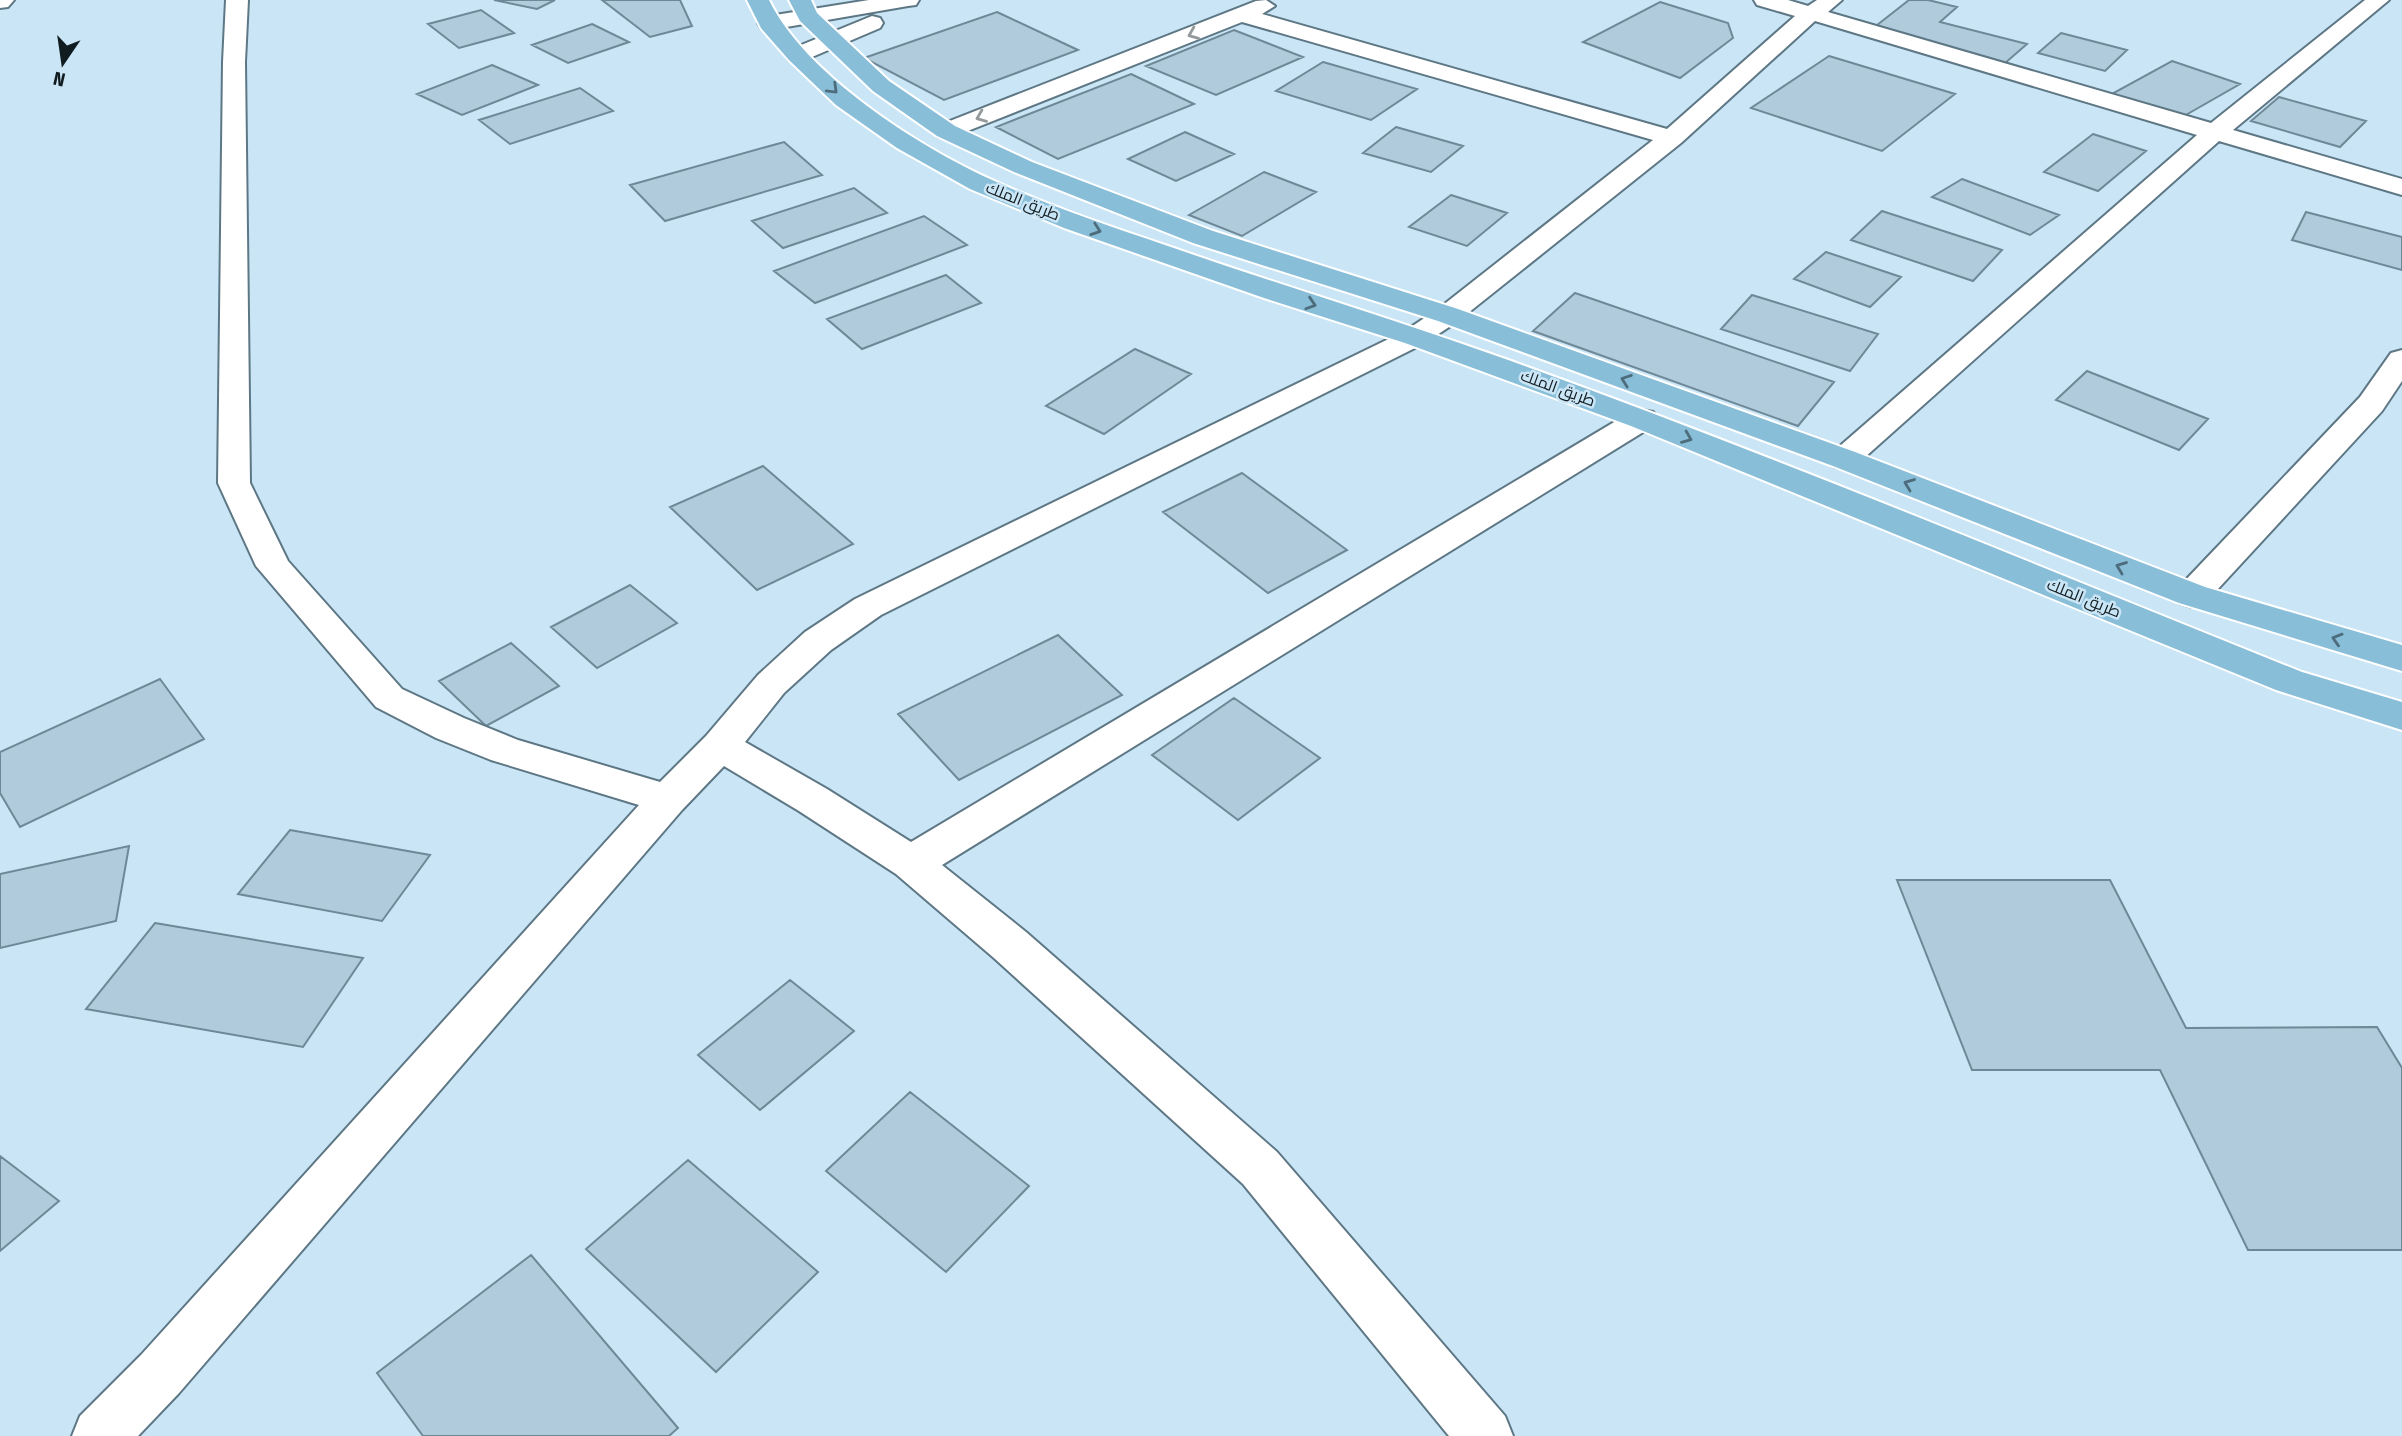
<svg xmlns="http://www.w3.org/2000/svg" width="2402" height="1436" font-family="'Fira Sans Condensed',Cairo,sans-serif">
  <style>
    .building { fill: #b0cbdb; stroke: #6f8897; stroke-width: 2 }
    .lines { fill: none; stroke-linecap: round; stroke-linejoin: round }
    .minor-casing { stroke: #5e7785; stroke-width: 4 }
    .major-casing { stroke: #fff; stroke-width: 4 }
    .minor { fill: #fff; fill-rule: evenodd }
    .major { fill: #89bed9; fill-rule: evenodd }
    .oneway { stroke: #94999b }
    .oneway2 { stroke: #4d6d7d }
    .labels { text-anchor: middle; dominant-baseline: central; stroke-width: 5; stroke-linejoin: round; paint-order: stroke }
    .far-street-label { font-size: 16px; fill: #111c21; stroke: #cae6f6 }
  </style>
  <rect width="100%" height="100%" fill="#cae6f6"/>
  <path class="building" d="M494,0H555L537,9Z
    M602,0H680L692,26L650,37Z
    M1909,0H1928L1957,7L1940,22L2027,44L2004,64L1872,29Z
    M1660,2L1728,23L1733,38L1680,78L1583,42Z
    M481,10L514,33L459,48L428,24Z
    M997,12L1078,50L944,100L864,58Z
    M592,24L629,42L568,63L532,45Z
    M1234,30L1303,57L1216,95L1146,66Z
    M2061,33L2127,50L2105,71L2038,53Z
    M1829,56L1955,94L1882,151L1751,108Z
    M2172,61L2240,84L2177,120L2108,96Z
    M1323,62L1417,89L1371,120L1276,91Z
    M492,65L538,85L462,115L417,94Z
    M1131,74L1194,104L1058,159L996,127Z
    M580,88L613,111L510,144L479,120Z
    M2279,97L2366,121L2340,147L2251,121Z
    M1396,127L1463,146L1431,172L1363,153Z
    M1185,132L1234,154L1176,181L1128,159Z
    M2093,134L2146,151L2098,191L2044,172Z
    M784,142L822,175L665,221L630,185Z
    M1264,172L1316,192L1242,236L1189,215Z
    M1962,179L2059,215L2030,235L1932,197Z
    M854,188L887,213L783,248L752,221Z
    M1451,195L1507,213L1467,246L1409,227Z
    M1882,211L2002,250L1973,281L1851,240Z
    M2306,212L2402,237V270L2292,240Z
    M924,216L967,245L815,303L774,271Z
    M1826,252L1901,277L1870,307L1794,279Z
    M946,275L981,303L862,349L827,319Z
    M1575,293L1834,382L1798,426L1533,331Z
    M1752,295L1878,334L1850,371L1721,329Z
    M1135,349L1191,374L1104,434L1046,406Z
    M2087,371L2208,419L2179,450L2056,400Z
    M763,466L853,544L757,590L670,507Z
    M1242,473L1347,550L1268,593L1163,512Z
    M630,585L677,623L597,668L551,627Z
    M1058,635L1122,695L959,780L898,714Z
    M511,643L559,686L486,726L439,681Z
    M160,679L204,739L20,827L0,793V752Z
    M1234,698L1320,758L1238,820L1152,755Z
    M290,830L430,855L382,921L238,894Z
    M129,846L116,921L0,948V874Z
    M1897,880H2110L2186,1028L2377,1027L2402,1068V1250H2248L2160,1070H1972Z
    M155,923L363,958L303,1047L86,1009Z
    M790,980L854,1031L760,1110L698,1055Z
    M910,1092L1029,1186L946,1272L826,1171Z
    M0,1156L59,1201L0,1251Z
    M688,1160L818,1272L716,1372L586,1249Z
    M531,1255L678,1428L669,1436H423L377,1373Z"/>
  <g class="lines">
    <defs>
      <path id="minor" d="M0,0H14L8,7L0,8Z
        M226,0H248L245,62L250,483L288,561L402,689L464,718L518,740L660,782L706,736L758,675L805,632L855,599L1405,331L1438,309L1653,140L1242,22L955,136L946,138L937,136L934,131L937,126L1256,1L1266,0L1275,6L1262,14L1667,129L1795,16L1757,5L1754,0H1788L1808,6L1817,0H1842L1828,12L2211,123L2365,0H2389L2233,130L2402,179V195L2219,141L1855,466L1844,469L1833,466L1828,459L1833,452L2197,135L1815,21L1681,143L1458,321L1425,343L881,615L831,650L784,693L745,742L827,789L911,842L1631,412L1642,410L1653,412L1658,419L1653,426L942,865L1026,932L1277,1152L1505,1416L1513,1436H1449L1243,1184L994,958L896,874L799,811L724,766L682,810L179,1393L138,1436H72L80,1416L141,1355L639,805L491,760L436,738L376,707L256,566L218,483L223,62Z
        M869,0H919L916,5L908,6L769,30L761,28L758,23L761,18L769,16Z
        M872,16L880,18L883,23L880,28L805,60H789L786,55L789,50Z
        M2402,350V381L2382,411L2205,603L2192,607L2179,603L2174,595L2179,587L2360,397L2391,353Z"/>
      <path id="major" d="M747,0H769C805,74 916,145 990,179C1046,205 1106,225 1165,245C1280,285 1396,320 1511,361C1778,457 2039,567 2302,672L2402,702V730L2276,690L1631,426L1405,343L1264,298L1064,228L970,189L897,148L836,105L789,60L761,28Z
        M789,0H811L817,13L889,81L955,126L1032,162L1213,231L1458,309L1855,452L2205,587L2402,645V671L2179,603L1833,466L1438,321L1193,243L1014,172L937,136L873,91L800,21Z"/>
    </defs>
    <use href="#minor" class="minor-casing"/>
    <use href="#major" class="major-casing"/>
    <use href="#minor" class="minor"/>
    <use href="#major" class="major"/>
  </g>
  <defs><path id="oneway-chevron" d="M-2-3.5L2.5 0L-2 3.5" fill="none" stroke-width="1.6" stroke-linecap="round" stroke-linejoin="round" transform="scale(1.75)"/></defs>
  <g class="oneway">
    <use href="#oneway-chevron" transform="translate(1193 34) rotate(158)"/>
    <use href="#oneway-chevron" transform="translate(981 117) rotate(158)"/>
  </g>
  <g class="oneway2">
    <use href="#oneway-chevron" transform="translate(833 89) rotate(44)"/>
    <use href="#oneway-chevron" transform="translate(1096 230) rotate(19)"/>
    <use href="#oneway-chevron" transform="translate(1311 304) rotate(18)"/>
    <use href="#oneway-chevron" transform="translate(1626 380) rotate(-160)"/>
    <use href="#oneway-chevron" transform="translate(1687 438) rotate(22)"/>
    <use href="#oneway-chevron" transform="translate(1909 484) rotate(-159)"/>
    <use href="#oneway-chevron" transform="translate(2121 567) rotate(-159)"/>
    <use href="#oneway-chevron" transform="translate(2337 639) rotate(-163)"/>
  </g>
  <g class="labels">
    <g class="far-street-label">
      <text transform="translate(1023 201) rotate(22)">طريق الملك</text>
      <text transform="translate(1558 388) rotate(20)">طريق الملك</text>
      <text transform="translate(2084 598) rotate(22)">طريق الملك</text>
    </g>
  </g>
  <g transform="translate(63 63) rotate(193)" stroke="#cae6f6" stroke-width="5" paint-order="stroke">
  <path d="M0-5L12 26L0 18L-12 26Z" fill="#111c21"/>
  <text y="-10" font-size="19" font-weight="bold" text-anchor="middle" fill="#111c21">N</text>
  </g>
</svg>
